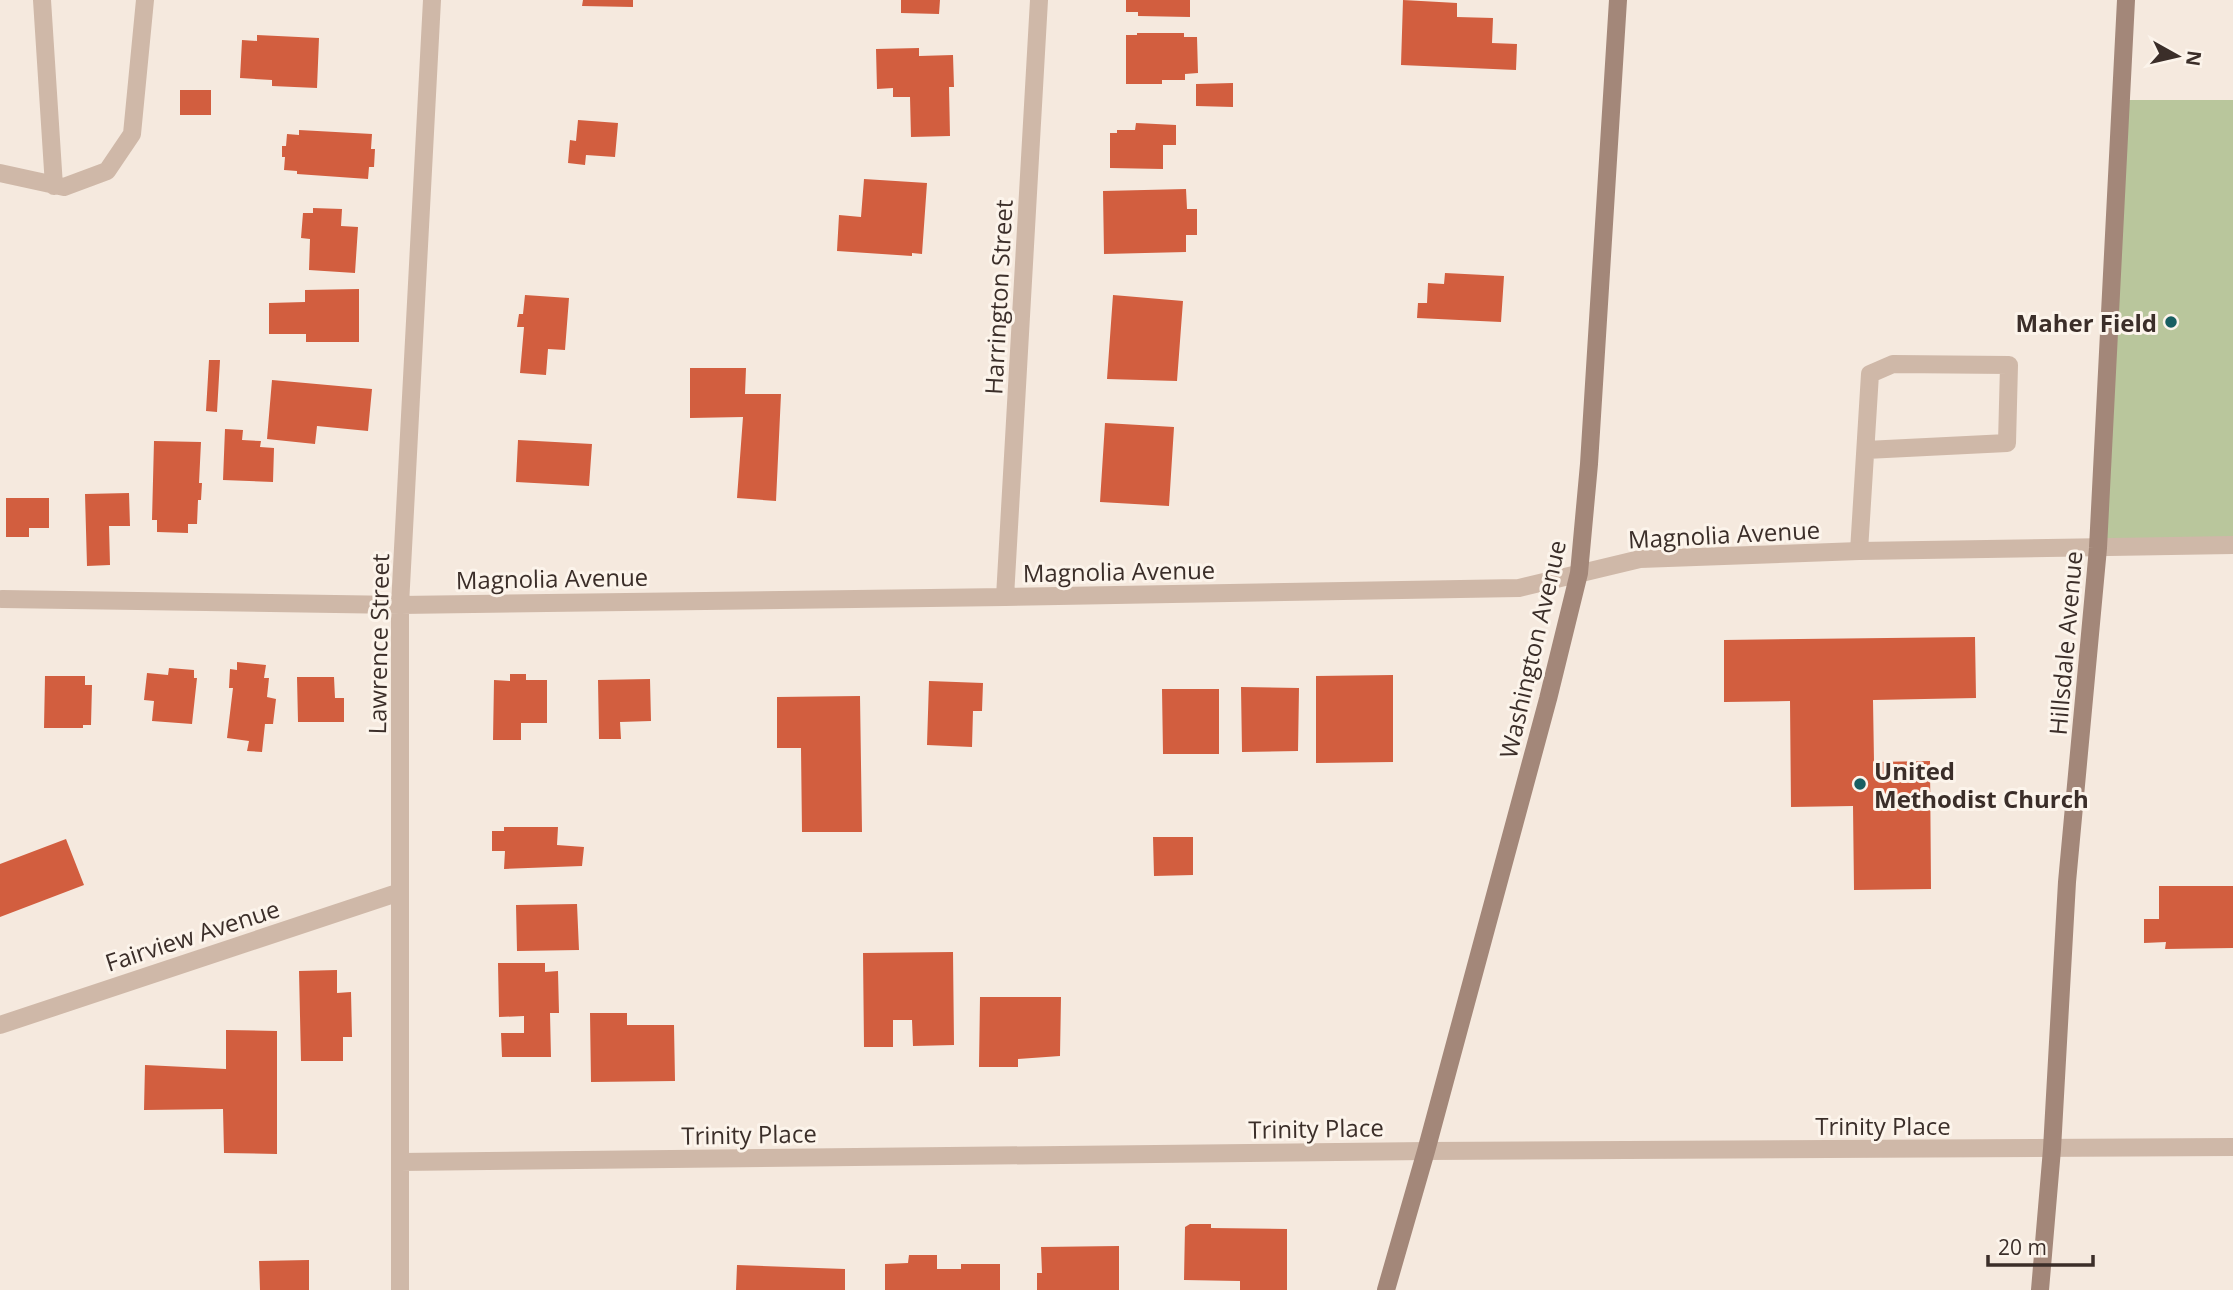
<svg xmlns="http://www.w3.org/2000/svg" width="2233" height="1290" font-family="'Open Sans',sans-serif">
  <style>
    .grass { fill: #b9c69c }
    .building { fill: #d25e3f }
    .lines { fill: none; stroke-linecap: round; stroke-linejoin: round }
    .lane { stroke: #cfb8a8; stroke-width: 18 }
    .street { stroke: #cfb8a8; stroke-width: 18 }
    .secondary { stroke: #a38779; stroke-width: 18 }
    .poi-dot { fill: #195f62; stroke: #fcf4eb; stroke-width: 2.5 }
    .labels { text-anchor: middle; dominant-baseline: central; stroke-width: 6; stroke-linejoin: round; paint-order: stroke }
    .street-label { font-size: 24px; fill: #3b2e29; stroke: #fcf4eb }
    .poi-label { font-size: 24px; font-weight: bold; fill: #3b2e29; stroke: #fcf4eb; text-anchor: end }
  </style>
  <rect width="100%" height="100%" fill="#f5e9de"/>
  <path class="grass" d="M2121,100H2233V545L2098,548Z"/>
  <path class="building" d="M583,0H633V7L582,6Z
    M901,0H940L939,14L901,13Z
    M1126,0H1190V17L1138,16V12H1126Z
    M1403,0L1457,3V17L1493,18L1492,43L1517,44L1516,70L1401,65Z
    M1137,33H1184V37H1197L1198,73L1185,74V80H1162V84H1126V35H1137Z
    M257,35L319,38L317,88L272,86V80L240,78L242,40L257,41Z
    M919,48V56L953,55L954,87H949L950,136L911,137L910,97H893V88L877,89L876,49Z
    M1233,83V107L1196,106V84Z
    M180,90H211V115H180Z
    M578,120L618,123L615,157L586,155L585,165L568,163L570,140L576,141Z
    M1136,123L1176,125V145H1163V169L1110,168V133H1117V130H1135Z
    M299,130L372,134L371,149H375L374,167H369L368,179L297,174V171L284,170L285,157H282V146H286L287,134L299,135Z
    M864,179L927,183L922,254L912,253V256L837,251L839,215L861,217Z
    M1186,189L1187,209H1197V235H1186V252L1104,254L1103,191Z
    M313,208L342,209L341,226L358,227L355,273L309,270L310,239L301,238L303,213H313Z
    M1445,273L1504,276L1501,322L1417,318L1418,303H1427L1428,283L1444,284Z
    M359,289V342H306V334H269V303L305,302V290Z
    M525,295L569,298L565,350L548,349L546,375L520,373L524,327H517L519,314H523Z
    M1113,295L1183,301L1177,381L1107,379Z
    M209,360H220L217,412L206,411Z
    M690,368H746L745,394H781L776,501L737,498L743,417L690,418Z
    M272,380L372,389L368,431L317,426L315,444L267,439Z
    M1105,423L1174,427L1169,506L1100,502Z
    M225,429L243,430L242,440L261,441L260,447L274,448L273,482L223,480Z
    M518,440L592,444L589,486L516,482Z
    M154,441L201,442L199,483H202L201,500H198L197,524H188V533L157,532V520H152Z
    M129,493L130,526H109L110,565L87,566L85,494Z
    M6,498H49V528H29V537H6Z
    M1975,637L1976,698L1873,700L1874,762L1930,761L1931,889L1854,890L1853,806L1791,807L1790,701L1724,702V640Z
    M237,662L266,665L264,678H269L267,697L276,699L273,724H265L262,752L247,751L249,741L227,738L233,688H229L230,669L237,670Z
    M169,668L194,670V678H197L192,724L152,721L154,701L144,700L147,673L168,675Z
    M510,674H526V680H547V723H521V740H493L494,680L510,681Z
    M1393,675V762L1316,763V676Z
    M45,676H85V685H92L91,725H83V728H44Z
    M297,677H334L335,698H344V722H298Z
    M650,679L651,721L620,722L621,739H599L598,680Z
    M929,681L983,683L982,711H973L972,747L927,745Z
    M1241,687L1299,688L1298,751L1242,752Z
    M1162,689H1219V754H1163Z
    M860,696L862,832H802L801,748H777V697Z
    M504,827H558L557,845L584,847L582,866L504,869L505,851H492V831H504Z
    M1153,837H1193V875L1154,876Z
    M66,839L84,885L0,917V864Z
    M2159,886H2233V948L2165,949L2166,942L2144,943V919H2159Z
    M577,904L579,950L517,951L516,905Z
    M953,952L954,1045L913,1046L912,1020H893V1047H864L863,953Z
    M498,963H545V972L558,971L559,1013H550L551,1057H502L501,1033H524V1016L499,1017Z
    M337,970V993L351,992L352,1037H343V1061H301L299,971Z
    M980,997H1061L1060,1056L1018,1059V1067H979Z
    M590,1013H627V1025H674L675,1081L591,1082Z
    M226,1030L277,1031V1154L224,1153L223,1109L144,1110L145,1065L226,1069Z
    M1190,1224H1211V1228L1287,1229V1290H1240V1281L1184,1280L1185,1227Z
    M1119,1246V1290H1037V1273H1042L1041,1247Z
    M909,1255H937V1269H961V1264H1000V1290H885V1264L908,1263Z
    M309,1260V1290H260L259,1261Z
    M737,1265L845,1269V1290H736Z"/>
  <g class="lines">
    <path class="lane" d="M42,0L54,186
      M0,173L64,187L107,171L132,134L145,0
      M1859,551L1870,374L1893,364L2009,365L2007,443L1866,450"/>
    <path class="street" d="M1005,597L1039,0
      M2,599L400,605L1005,597L1519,588L1640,559L1859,551L2233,545
      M0,1025L400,892
      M400,1162L1426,1151L2233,1147
      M400,1290V605L432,0"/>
    <path class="secondary" d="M1386,1290L1426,1151L1548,699L1579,573L1589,464L1618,0
      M2040,1290L2052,1149L2067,882L2098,548L2126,0"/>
  </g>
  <g class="poi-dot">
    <circle cx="2171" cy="322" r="7"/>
    <circle cx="1860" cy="784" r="7"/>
  </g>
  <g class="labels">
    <g class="street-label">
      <text transform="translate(998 297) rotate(-87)">Harrington Street</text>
      <text transform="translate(1724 534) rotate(-3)">Magnolia Avenue</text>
      <text transform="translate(1119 571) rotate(-1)">Magnolia Avenue</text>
      <text transform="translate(552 578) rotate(-1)">Magnolia Avenue</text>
      <text transform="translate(2065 643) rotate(-85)">Hillsdale Avenue</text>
      <text transform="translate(378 644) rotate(-89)">Lawrence Street</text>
      <text transform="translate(1532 649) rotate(-77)">Washington Avenue</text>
      <text transform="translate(192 935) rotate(-18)">Fairview Avenue</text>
      <text x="1883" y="1125">Trinity Place</text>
      <text transform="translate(1316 1128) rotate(-1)">Trinity Place</text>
      <text transform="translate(749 1134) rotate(-1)">Trinity Place</text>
    </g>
    <g class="poi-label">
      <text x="2157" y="322">Maher Field</text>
      <text x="1874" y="770" text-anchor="start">United<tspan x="1874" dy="28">Methodist Church</tspan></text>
    </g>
  </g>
  <g transform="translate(2177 56) rotate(98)" stroke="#fcf4eb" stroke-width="5" paint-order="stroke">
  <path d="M0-5L12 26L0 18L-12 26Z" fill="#3b2e29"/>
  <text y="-10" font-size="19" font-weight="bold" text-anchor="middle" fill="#3b2e29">N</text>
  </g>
  <path d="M1988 1255v10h105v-10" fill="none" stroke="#3b2e29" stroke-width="3.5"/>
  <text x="1998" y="1255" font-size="21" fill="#3b2e29" stroke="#fcf4eb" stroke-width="5" paint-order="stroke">20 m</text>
</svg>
